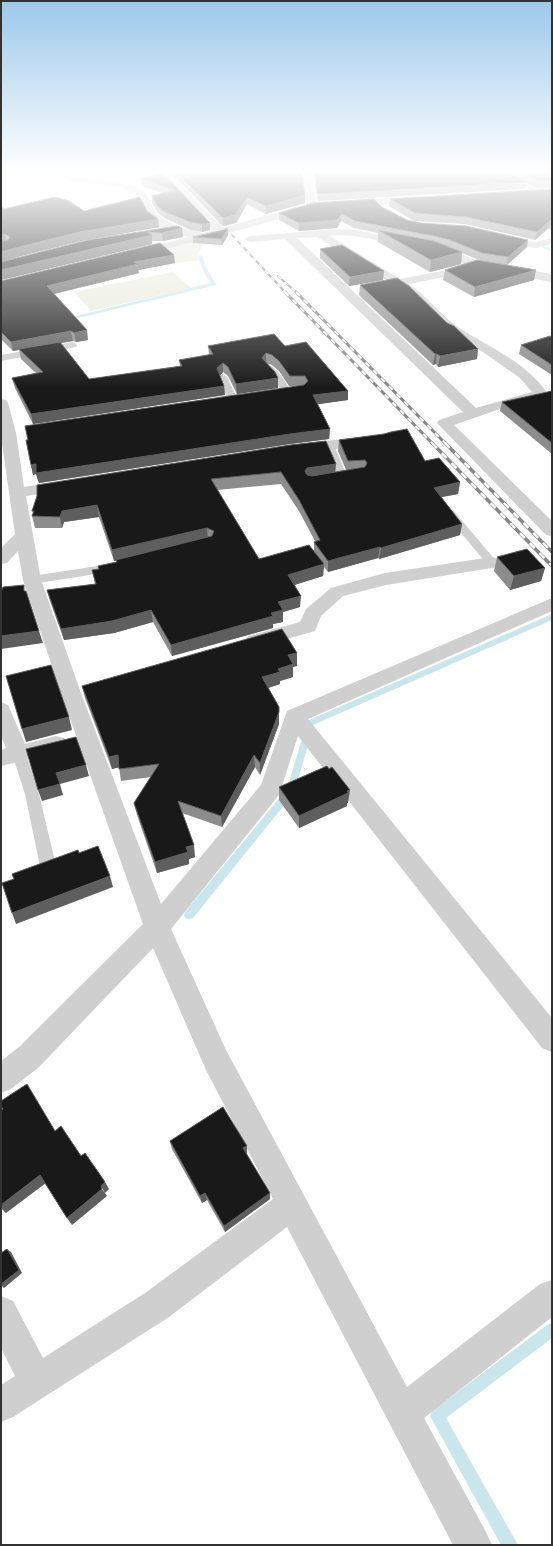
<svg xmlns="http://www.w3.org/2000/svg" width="553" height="1546" font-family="'Archivo Narrow',sans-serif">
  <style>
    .green { fill: #e8ebdd }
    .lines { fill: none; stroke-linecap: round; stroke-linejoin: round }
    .stream { fill: #cae6ec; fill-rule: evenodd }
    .lane { fill: #cfcfcf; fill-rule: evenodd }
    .street { fill: #cfcfcf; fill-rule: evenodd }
    .rail-far2-casing { stroke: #878787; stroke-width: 2 }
    .rail-far1-casing { stroke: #878787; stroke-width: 3 }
    .rail-casing { stroke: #878787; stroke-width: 3.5 }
    .rail-far2 { stroke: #fff; stroke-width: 1.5; stroke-dasharray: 4.5; stroke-linecap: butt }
    .rail-far1 { stroke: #fff; stroke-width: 2; stroke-dasharray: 5.5; stroke-linecap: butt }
    .rail { stroke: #fff; stroke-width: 2.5; stroke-dasharray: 7; stroke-linecap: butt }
    .wall { fill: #8c8c8c; fill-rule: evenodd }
    .shaded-wall { fill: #5e5e5e }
    .building { fill: #191919; stroke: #5e5e5e }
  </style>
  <rect width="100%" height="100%" fill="#fff"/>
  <path class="green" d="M199,239L204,242L197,255L199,260L176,263L162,249Z
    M173,272L191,288L91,311L74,292Z"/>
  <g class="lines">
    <path class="stream" d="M543,246L552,249V252L543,248Z
      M200,255L202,256L208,271L216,284V285L62,322L59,320L211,283L203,271L198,256Z
      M552,614V620L313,725L310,726L306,723L307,721Z
      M305,739L309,742L294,793L193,918L189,919L185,918L184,915L185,912L287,789L301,742Z
      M552,1323V1338L446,1418L518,1545H501L430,1416L432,1411L547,1325Z"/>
    <path class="lane" d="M497,172H504L542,193L537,194Z
      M73,342L77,345L76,347L1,361V355Z
      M267,364C278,368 286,382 291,392L289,394H283L276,381L264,369L263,367Z
      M223,374L227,377L238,400L236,402H230L228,400L219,377Z
      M329,442L334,445L348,478L347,480H339L338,478L324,445Z
      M449,509L453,510L496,561L498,563L496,565H488L445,514L444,512Z
      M111,564L115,565L117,568L115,571L32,584L28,583L26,580L28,577L32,576Z
      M19,749L24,750L26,754L39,794L56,866L53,871L48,872L43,871L40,866L25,794L12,754L14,750Z"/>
    <path class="street" d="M54,172H65L77,177L115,182L137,187L147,195L156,214L165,220L178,226L202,233L213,231L158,172H168L223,228L306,204L302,179L304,172H314L312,179L317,206L316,208L233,232L134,257L130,256L128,254L130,252L189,237C175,233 155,228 146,215C142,208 141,198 134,194C119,183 90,186 71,181L63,178Z
      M420,196L425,199L424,201L346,207L341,204L346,201Z
      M336,229L355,230L433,245L449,249L480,262L552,274V282L475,268L454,275L409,284C427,296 440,315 458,327C491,349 524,360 548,394L546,397L497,410L454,425L552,521V536L546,535L437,423L439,420L463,412L285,239L250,242L244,239L250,236ZM336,235L355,236L433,251L464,264L447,270L400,279L330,236ZM317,237L388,281L386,284L388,287H396L409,295L447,332L483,352L520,378L532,392L476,408L297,238Z
      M499,235L536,242L552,238V244L536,248L495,240L493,238Z
      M1,399L6,400L8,403L16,433L24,487L67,480L73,482L75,485L73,488L67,490L26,496L41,580L81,693L161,904L261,785L287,711L552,598V611L308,719L552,1018V1052L542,1048L298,736L279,795L171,929L226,1050L407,1387L540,1284L552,1280V1317L424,1418L486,1532L492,1545H453L287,1227L169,1317L13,1417L1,1422V1385L15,1376L1,1348V1296L13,1301L43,1358L145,1293L273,1199L206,1070L153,948L39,1067L11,1089L1,1093V1061L19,1047L143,924L61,693L23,580L18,551L7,563L1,564V548L15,534L1,437Z
      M368,436L373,438L376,441L373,444L299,454L294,452L291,449L294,446L299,444Z
      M492,557L498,559L501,563L498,567L386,585L343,596L321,616L315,631L255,648L248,646L245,641L248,636L300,622L306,609L331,588L385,573Z
      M1,702L8,705L25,744L56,736L64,738L67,744L64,750L1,766V750L6,748L1,736Z"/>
    <defs>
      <path id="rail-far2" d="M170,172L184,185
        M216,218L286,293
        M278,276L297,293"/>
      <path id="rail-far1" d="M285,292L433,444
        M296,292L446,444"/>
      <path id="rail" d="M432,443L552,566
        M445,443L552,552"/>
    </defs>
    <use href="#rail-far2" class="rail-far2-casing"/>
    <use href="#rail-far1" class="rail-far1-casing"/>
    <use href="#rail" class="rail-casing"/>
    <use href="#rail-far2" class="rail-far2"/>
    <use href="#rail-far1" class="rail-far1"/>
    <use href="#rail" class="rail"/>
  </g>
  <path class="wall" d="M176,172H303H301L305,195V203L266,214L247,204L236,223L223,226L176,178Z
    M314,172H552V188H537L526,183L525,189L318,201L314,179Z
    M164,174L210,230L202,232L191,230L166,219L158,213L152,203V196L163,193L142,186L141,179Z
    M552,189V230L549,228L535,240L465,224L414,221L389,206L390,199Z
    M1,206L4,209L84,211H147L158,219L159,227L81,241L21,256L4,261L177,226L182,228L183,237L163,241H152V244L1,280Z
    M382,207L407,220L527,247L507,265L534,280L474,297L443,280L445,270L479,260L462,253L461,264L430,272L378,242V233L354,228L341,221L337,228L299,231L279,220V213Z
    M228,235L222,245L193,243V237Z
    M320,249L383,280L349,286L320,258Z
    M175,263L138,270L139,273L54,294L88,340L76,342L73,341L61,343L89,379L180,366L179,360L209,355L208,346H285L348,391V400L317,404L330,429L329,439L290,444L39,483L36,474L33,475L31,465L299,386H289L279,371L272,365L266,363L278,378V388L237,394L228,376L223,372L220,375L224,386L225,395L33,424L15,388L12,378L36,373L21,359L19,350L13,351L1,339V281Z
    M360,285L447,323L478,349L477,359L438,367L436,364L433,365L359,295Z
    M552,337V375L519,354L521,345Z
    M552,391V454L500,411L502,402Z
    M339,440L425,461L460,482L458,494L441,497L462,524L460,535L379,559L378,558L328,572L324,567L323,576L294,585L300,607L283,612V622L273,624V628L172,656L153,622L114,633L64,640L50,601L47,590L95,584L92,570L99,569L98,566L116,562V561H114L99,517L64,522L62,528H35L32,516L33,513L32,511L290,445L335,472L346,470L338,451ZM281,484L299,511L315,541L314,542V551L259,559L217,490Z
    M497,557L545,568L541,581L510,590L494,571Z
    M297,666L293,667V677L280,681V684L268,688L279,724L260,775L255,767L222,827L182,813L195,857L189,859V864L157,873L137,815L134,803L151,777L121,781L119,767L112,769L85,698L82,686Z
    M279,787L348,803H347V806L299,828L279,800Z
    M170,1141L247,1153L246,1154L270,1193V1199L225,1232L207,1200L202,1203L172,1149Z"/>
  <path class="shaded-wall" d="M305,195V203L266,214V206Z
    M247,197V204L236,223L223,226V218Z
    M342,214L341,221L337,228L299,231V223Z
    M158,219L159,227L81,241L21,256L1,262V252L19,247L80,232Z
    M551,220L549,228L535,240L537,232Z
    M210,223V230L202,232V224Z
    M182,228L183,237L163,241L162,233Z
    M228,229V235L222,245L221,239Z
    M5,234L7,243L1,244V235Z
    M152,235V244L1,280V270Z
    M528,240L527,247L507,265L508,257Z
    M462,252L461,264L430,272L431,260Z
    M174,255L175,263L138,270L139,273L49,295L47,286L134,262Z
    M536,270L534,280L474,297L475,287Z
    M384,271L383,280L349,286L350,277Z
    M87,330L88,340L76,342L74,333Z
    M71,331L73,341L13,351L11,342Z
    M478,349L477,359L438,367L440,356Z
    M266,353V363L262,358Z
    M435,354H437L436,364L433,365Z
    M223,363V372L218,378L217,368Z
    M278,378V388L237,394L236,384Z
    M224,386L225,395L33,424L31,414Z
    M348,391V400L313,405V395Z
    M330,429L329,439L290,444L39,483L36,474L33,475L31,465Z
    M336,464L335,475L307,480L305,471L307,468Z
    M460,482L458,494L432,499L434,488Z
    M97,505L99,517L64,522L62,528L60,517L62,511Z
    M462,524L460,535L379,559L381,548Z
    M207,528L208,540L114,561L112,550Z
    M380,547L378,558L328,572V561Z
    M324,564L323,576L288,587V575Z
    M545,568L541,581L510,590L514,576Z
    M301,596L300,607L283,612V622L273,624V628L172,656L171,645L278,602Z
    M151,610L153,622L114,633L64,640L61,629Z
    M39,631L43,643L1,649V636Z
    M297,653V666L293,667V677L280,681V684L262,690V677L288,655Z
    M279,712V724L260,775V763Z
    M69,717L72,730L26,742L22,729Z
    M118,755L121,767L112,769L109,757Z
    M254,755L255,767L222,827L221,816Z
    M86,765L89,776L60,784L63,795L42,801L38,790L56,773Z
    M350,790L348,803H347V806L299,828V816Z
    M194,845L195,857L189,859V864L157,873L155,862L186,847Z
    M110,876L113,887L16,924L12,913Z
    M247,1146V1153L244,1156L243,1148Z
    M40,1175L46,1183L6,1213L1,1208V1205Z
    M105,1182L109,1189L105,1193L101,1186Z
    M102,1189L107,1196L72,1225L67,1218Z
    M205,1193L207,1200L202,1203L200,1196Z
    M270,1193V1199L225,1232L224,1226Z
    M7,1249L11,1252L22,1273L4,1288L1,1285V1284Z"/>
  <path class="building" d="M176,172H301L305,195L266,206L247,197L235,215L223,218Z
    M314,172H509L526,182L318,194Z
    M521,172H552V180L538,181Z
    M164,174L210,223L202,224L190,222L165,212L157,206L152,196L175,190L141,179Z
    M552,189V221L551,220L537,232L466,217L415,213L390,199Z
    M55,197L69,201L84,211L140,197L147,211L158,219L80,232L19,247L1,252V241L8,240L10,237L5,234L1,235V206L4,209Z
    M374,199L382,207L407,220L421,223L466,226L528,240L508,257L482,253L450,240L434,236L355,221L342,214L337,220L299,223L279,213L313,203Z
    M177,226L182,228L162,233L147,232L152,235L1,270V262L88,240Z
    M228,229L221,239L193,237Z
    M378,230L434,241L462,252L431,260Z
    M160,243L174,255L134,262L138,264L47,286L87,330L74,333L71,331L11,342L1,332V281Z
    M342,245L384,271L350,277L320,249Z
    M477,260L536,270L475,287L445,270Z
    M397,278L409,286L447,323L454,326L478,349L440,356L437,354H435L360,285Z
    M274,334L285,346L306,342L348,391L313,395L330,429L290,434L36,473V464L31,465L26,440H28L25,426L304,385L308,381L305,376H290L279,361L272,355L266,353L262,358L275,372L278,378L236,384L228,367L223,363L217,368L224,386L31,414L12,378L43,372L19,349L60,342L89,379L182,366L179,360L213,354L208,346Z
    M550,336L552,337V365L521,345Z
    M552,391V443L502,402Z
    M407,429L425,461L439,458L460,482L434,488L462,524L381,548L380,547L328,561L314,542L320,540L299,500L281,472L211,479L259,559L309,545L324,564L288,575L301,596L278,602L283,610L271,613L273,616L171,645L151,610L112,621L61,629L47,590L96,584L92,570L99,569L98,566L117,562L116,560L212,536L214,531L207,528L112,550L97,505L62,511L60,517L32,516L34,511H32L37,496V485L290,445L326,441L336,464L307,468L305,471L307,475L312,476L365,467L367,463L365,460L348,461L339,440L384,434L391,432Z
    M527,549L545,568L514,576L497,557Z
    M24,585V591H26L39,631L1,636V592L3,587Z
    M282,629L297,653L288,655L293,664L278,669L280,672L262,677L279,707V712L260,763L254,755L221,816L178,801L194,845L186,847L188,852L155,862L134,803L159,764L119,769L118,755L109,757L82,686Z
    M51,665L69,717L22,729L6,676Z
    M76,737L86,765L56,773L60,784L38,790L26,749Z
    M327,766L329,769L332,767L350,790L347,791L348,793L299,816L279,787Z
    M98,846L110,876L12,913L2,883L14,879L12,874L78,850L79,853Z
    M27,1084L55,1131L61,1126L81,1156L85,1153L105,1182L101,1186L102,1189L67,1218L40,1175L1,1205V1110L3,1109L1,1106V1101Z
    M223,1107L247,1146L243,1148L270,1193L224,1226L205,1193L200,1196L170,1141Z
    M7,1249L19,1270L1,1284V1253Z"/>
  <linearGradient id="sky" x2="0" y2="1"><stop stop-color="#9cc8ea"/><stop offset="0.44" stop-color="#fff"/><stop offset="1" stop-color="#fff" stop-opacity="0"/></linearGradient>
  <rect width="553" height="388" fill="url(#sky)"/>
  <rect width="553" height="1546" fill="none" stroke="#323232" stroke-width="4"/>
</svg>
